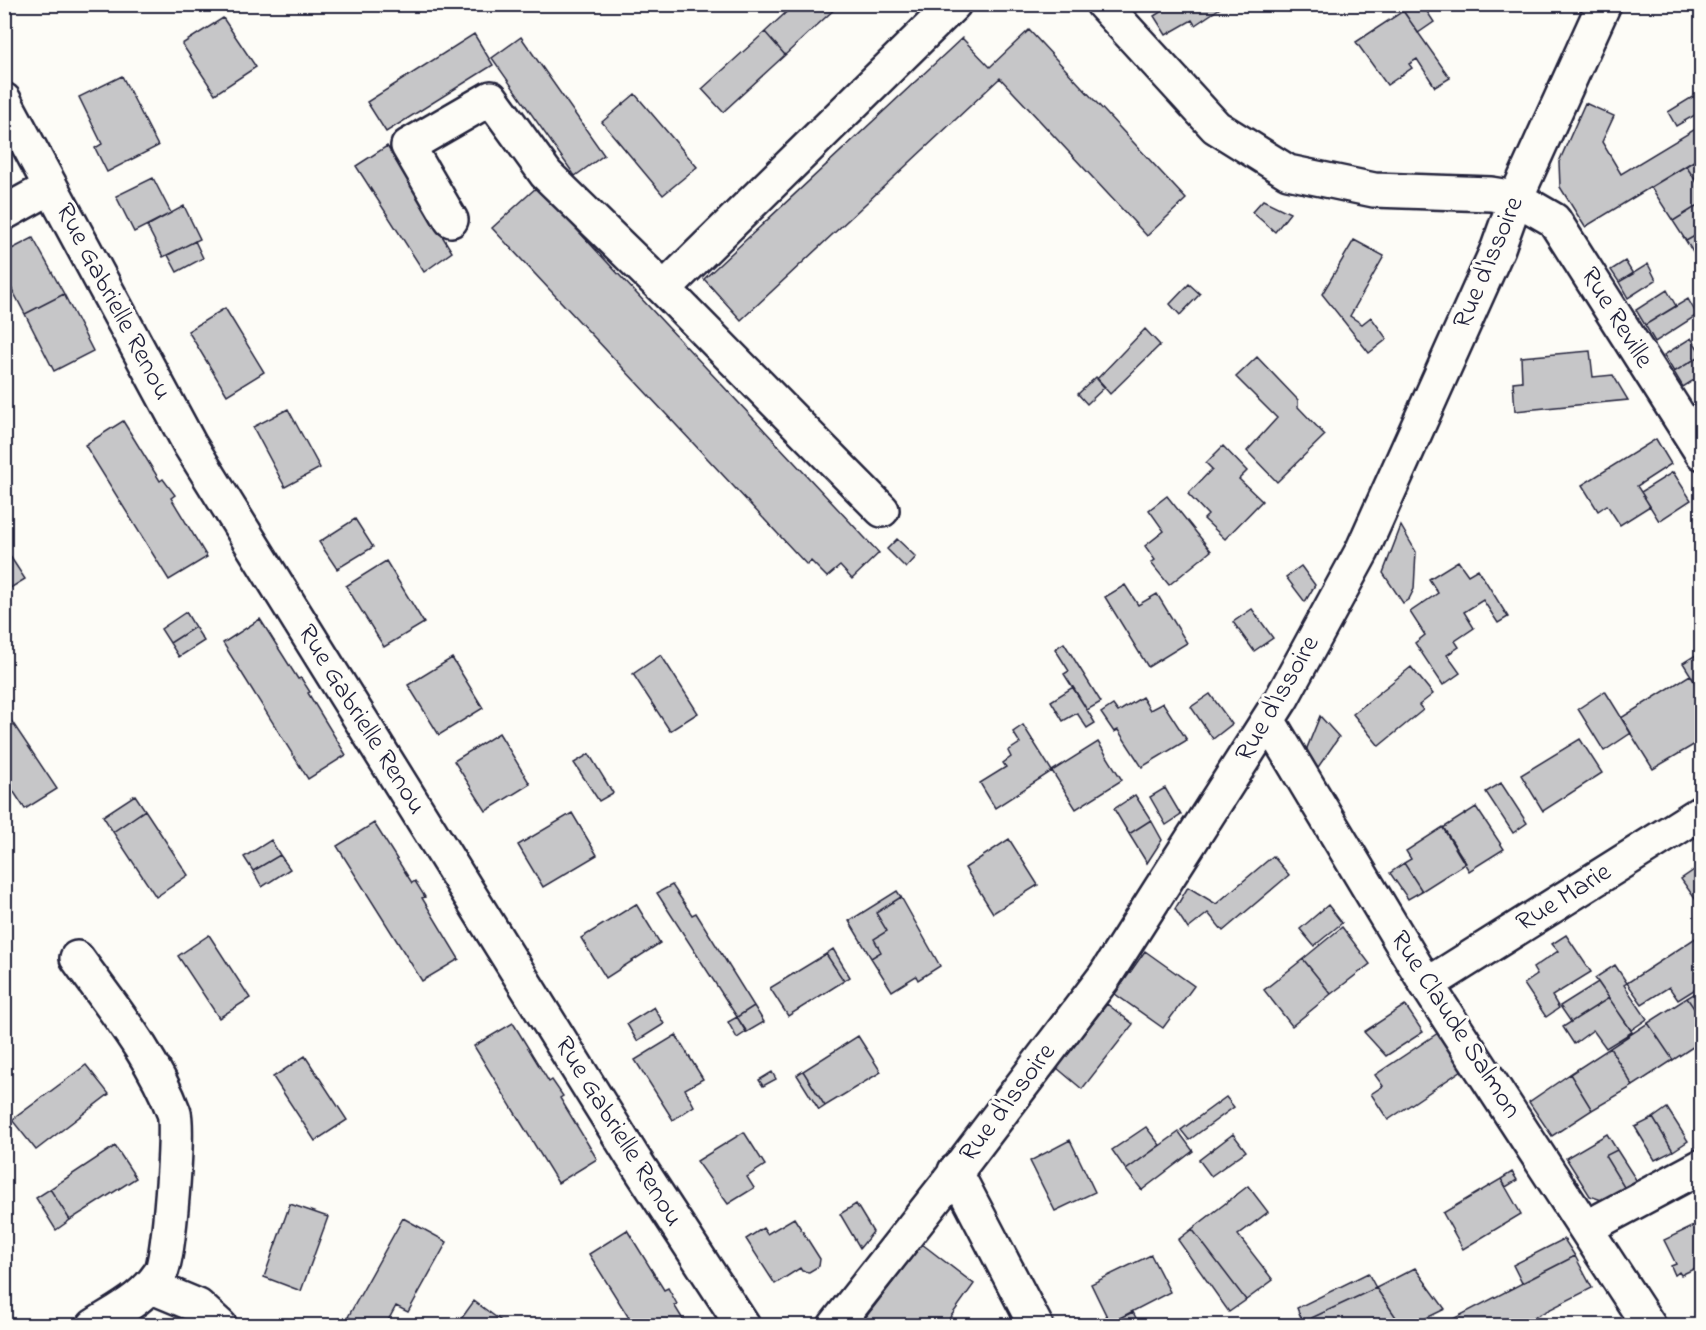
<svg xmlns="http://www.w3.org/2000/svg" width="1706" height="1330" font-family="'Indie Flower',sans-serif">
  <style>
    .building { fill: #c6c6c8; stroke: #22223b; stroke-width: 1.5 }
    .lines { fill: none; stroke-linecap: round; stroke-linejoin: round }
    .minor-casing { stroke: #22223b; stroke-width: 38 }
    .minor { stroke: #fdfcf7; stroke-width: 33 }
    .labels { text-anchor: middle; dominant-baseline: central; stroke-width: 6; stroke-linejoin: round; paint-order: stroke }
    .street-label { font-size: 27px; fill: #22223b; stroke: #fdfcf7 }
  </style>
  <rect width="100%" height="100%" fill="#fdfcf7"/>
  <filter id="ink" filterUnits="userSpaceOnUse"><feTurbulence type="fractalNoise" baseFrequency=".0167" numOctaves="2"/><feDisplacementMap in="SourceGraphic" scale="12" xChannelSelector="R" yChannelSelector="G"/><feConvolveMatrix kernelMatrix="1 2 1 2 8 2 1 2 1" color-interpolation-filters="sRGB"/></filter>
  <g filter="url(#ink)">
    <path class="building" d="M795,4H840L785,55L765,32Z
      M1173,4H1226L1195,25L1192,20L1166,35L1154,16Z
      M1403,4H1422L1434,22L1418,33L1400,6Z
      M1403,11L1450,78L1435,87L1417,59L1409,64L1412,68L1387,85L1356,42Z
      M223,18L256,67L215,94L182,44Z
      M1029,30L1186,199L1147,236L1000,78L741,320L704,279L962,38L990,67Z
      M765,32L785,55L723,112L702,89Z
      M474,34L493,65L386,132L367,102Z
      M521,37L604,155L575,176L492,58Z
      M122,76L158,146L107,172L95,148L102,144L79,97Z
      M635,94L697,167L663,195L602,122Z
      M1694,96L1702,111L1676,126L1668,112Z
      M1585,103L1614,116L1602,142L1621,174L1702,125V156L1585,227L1560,187L1559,162Z
      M387,146L452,252L424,272L356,166Z
      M1696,160L1702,168V190L1686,166Z
      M1686,166L1702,190V203L1673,221L1651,187Z
      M153,178L171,213L134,232L116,196Z
      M537,187L879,553L852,579L840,566L827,577L811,561L807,565L492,228Z
      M1263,200L1290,213L1275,232L1252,212Z
      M1702,203V232L1686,241L1673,221Z
      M184,206L200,239L163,257L147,226Z
      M1702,232V260L1699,262L1686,241Z
      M33,238L64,294L25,314L4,274V253Z
      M1354,240L1384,256L1350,316L1362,324L1371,317L1387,339L1369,353L1322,294Z
      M195,241L203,258L177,272L168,255Z
      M1625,261L1633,274L1619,282L1611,270Z
      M1648,264L1656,280L1628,298L1619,282Z
      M1189,284L1200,294L1180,315L1170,304Z
      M1667,290L1676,306L1645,325L1636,310Z
      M64,294L93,351L54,371L25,314Z
      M1688,299L1697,315L1655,342L1645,325Z
      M225,308L264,372L227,395L188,331Z
      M1145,329L1160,345L1110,394L1097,379Z
      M1691,338L1702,355L1674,372L1664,355Z
      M1590,351L1593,377L1613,375L1628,400L1515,411L1513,382L1522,381L1521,357Z
      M1257,357L1298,400V407L1325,435L1277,482L1247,451L1277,418L1236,377Z
      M1698,357L1702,363V375L1683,387L1674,372Z
      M1096,377L1105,387L1087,404L1078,394Z
      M288,409L320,468L285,487L253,427Z
      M123,421L160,481L163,479L175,495L171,498L207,557L169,580L85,445Z
      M1656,439L1671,464L1637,486L1650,506L1620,525L1607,505L1598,511L1582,485Z
      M1223,446L1247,471L1239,479L1262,501L1225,539L1204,519L1208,515L1188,494L1212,469L1206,463Z
      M1673,472L1691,500L1659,521L1641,492Z
      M1167,496L1211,551L1169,585L1151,563L1155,560L1145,546L1164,531L1149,510Z
      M355,519L373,547L337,569L319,542Z
      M1401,526L1416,552L1414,589L1409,599L1403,603L1383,573Z
      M897,539L916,557L906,568L887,549Z
      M4,547L25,579L4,592Z
      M386,561L424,623L384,647L346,586Z
      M1458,561L1468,575L1478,569L1508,617L1498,623L1483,600L1464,612L1474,628L1455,641L1459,647L1447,655L1460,673L1443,685L1415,643L1425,635L1410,612L1438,593L1429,579Z
      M1301,566L1315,585L1305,602L1286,577Z
      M1125,585L1138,605L1157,594L1187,643L1148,667L1105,597Z
      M1252,609L1273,638L1254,651L1233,622Z
      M186,612L195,627L170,643L161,629Z
      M260,619L298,679L301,678L310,692L308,693L346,755L308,779L223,643Z
      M195,627L204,641L179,657L170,643Z
      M1064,643L1101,702L1087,710L1064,674L1069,671L1055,649Z
      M1702,651V689L1700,690L1683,663Z
      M661,655L698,713L670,731L633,674Z
      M452,658L483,708L439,735L408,685Z
      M1411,667L1433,694L1419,705L1423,710L1379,746L1353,714Z
      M1690,675L1700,690L1702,689V740L1653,769L1621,718Z
      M1073,687L1095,723L1087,728L1077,713L1063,721L1051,701Z
      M1605,691L1631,733L1604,751L1578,709Z
      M1210,694L1232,724L1213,739L1191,707Z
      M1142,697L1150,710L1163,703L1187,740L1142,767L1118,730L1114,732L1101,713L1113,705L1118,712Z
      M4,710L57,789L25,809L4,777Z
      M1320,716L1339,737L1314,773L1307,755V748Z
      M1023,725L1052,771L995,808L980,783L1006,767L1003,763L1011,757L1008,751L1020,743L1013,732Z
      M499,733L530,784L486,811L454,761Z
      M1580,739L1602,773L1543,811L1521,775Z
      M1098,742L1122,780L1076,809L1052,771Z
      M589,754L613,793L599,801L574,763Z
      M1501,783L1527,823L1513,833L1486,792Z
      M1165,788L1181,815L1166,825L1150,797Z
      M135,795L145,810L113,832L103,816Z
      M1135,795L1151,820L1129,834L1114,809Z
      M1476,807L1504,849L1469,871L1443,828Z
      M145,810L188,875L156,897L113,832Z
      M572,813L597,855L543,887L518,845Z
      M1151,820L1162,840L1147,863L1129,834Z
      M374,823L412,883L415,881L425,897L422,898L459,959L422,981L337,846Z
      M1443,827L1466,863L1422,891L1404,863L1411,859L1406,851Z
      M1009,839L1038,885L993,913L965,868Z
      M271,840L280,855L253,871L244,857Z
      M280,855L290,869L262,887L253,871Z
      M1273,856L1289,875L1223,931L1208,913L1188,929L1175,909L1188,887L1216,904Z
      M1404,863L1422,891L1408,899L1390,873Z
      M1697,868L1702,875V901L1698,903L1681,879Z
      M672,885L692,915L696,913L754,1006L737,1017L657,893Z
      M897,891L901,897L876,913L887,931L874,939L881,952L871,958L849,921Z
      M901,897L940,966L918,980L916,976L892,991L871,958L881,952L874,939L887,931L876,913Z
      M636,904L660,943L606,978L581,938Z
      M1328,905L1342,923L1314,946L1300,929Z
      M1342,927L1370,964L1331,994L1303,959Z
      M209,935L250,998L219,1018L178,956Z
      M1566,935L1591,972L1552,996L1559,1008L1546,1017L1524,984L1537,975L1533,968L1558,951L1552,944Z
      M1697,937L1702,944V985L1678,1000L1669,987L1642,1004L1627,983Z
      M833,949L850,977L844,981L826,954Z
      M1145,951L1194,986L1163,1028L1115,994Z
      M826,954L844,981L788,1016L770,988Z
      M1303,959L1331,994L1292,1026L1264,990Z
      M1615,965L1627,983L1624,985L1647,1019L1631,1030L1595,978Z
      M1598,982L1609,998L1571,1022L1560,1006Z
      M1702,989V1020L1687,998Z
      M1609,998L1632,1032L1606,1048L1593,1030L1574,1044L1563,1027Z
      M1687,998L1702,1020V1041L1673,1060L1648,1023Z
      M1107,1004L1133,1024L1082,1089L1057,1068Z
      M1405,1005L1423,1032L1386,1056L1364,1032Z
      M754,1006L764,1022L747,1032L737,1017Z
      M654,1007L664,1024L637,1041L627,1024Z
      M737,1017L746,1032L737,1038L728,1022Z
      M513,1023L549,1082L552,1080L563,1096L560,1098L597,1159L558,1183L474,1046Z
      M1648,1023L1673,1060L1633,1086L1610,1048Z
      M1441,1031L1465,1068L1388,1120L1371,1094L1383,1086L1375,1075Z
      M676,1035L703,1079L685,1089L694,1106L673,1120L635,1060Z
      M858,1036L881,1072L825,1106L803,1071Z
      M1610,1048L1633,1086L1592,1110L1570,1074Z
      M305,1056L347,1120L315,1141L273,1077Z
      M86,1065L109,1094L36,1150L12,1120Z
      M803,1071L825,1106L819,1110L797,1075Z
      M772,1072L776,1079L763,1086L759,1080Z
      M1570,1074L1592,1110L1552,1136L1529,1102Z
      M1226,1097L1234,1107L1189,1140L1181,1130Z
      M1667,1108L1688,1141L1673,1151L1653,1118Z
      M1653,1118L1673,1151L1655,1160L1635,1127Z
      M1146,1127L1160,1145L1126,1170L1112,1150Z
      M744,1132L765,1165L747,1177L754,1188L728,1204L697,1161Z
      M1179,1132L1193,1151L1142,1190L1126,1170Z
      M1233,1134L1246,1151L1211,1176L1199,1160Z
      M1607,1134L1617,1150L1605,1156L1627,1192L1607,1202L1590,1196L1566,1158Z
      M1070,1140L1095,1192L1055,1211L1030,1161Z
      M115,1146L136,1178L70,1220L50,1189Z
      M1617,1150L1640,1186L1627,1192L1605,1156Z
      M1512,1172L1517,1180L1506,1187L1501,1179Z
      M1501,1179L1521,1214L1463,1249L1443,1213Z
      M1248,1186L1268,1212L1238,1235L1273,1280L1246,1300L1192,1229Z
      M50,1189L70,1220L56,1230L36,1198Z
      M290,1204L328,1217L301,1291L264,1277Z
      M856,1204L873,1232L860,1248L840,1214Z
      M403,1218L447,1242L408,1312L396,1306L385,1326H363L348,1317Z
      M794,1218L820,1259L819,1266L809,1272L802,1271L800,1268L775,1284L746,1239L763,1228L767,1234Z
      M1702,1222V1265L1681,1275L1679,1272L1675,1275L1671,1266L1676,1264L1664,1240Z
      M1192,1229L1246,1300L1229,1312L1178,1240Z
      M627,1230L664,1290L668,1288L677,1304L674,1305L687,1326H634L589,1254Z
      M1564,1239L1575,1256L1522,1283L1513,1265Z
      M922,1244L974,1284L944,1326H859Z
      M1151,1255L1170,1292L1110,1323L1091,1284Z
      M1575,1256L1592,1288L1517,1326H1451L1449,1321Z
      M1415,1268L1445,1309L1410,1326H1402L1376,1288Z
      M1368,1273L1376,1288L1303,1322L1297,1308Z
      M1376,1288L1402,1326H1297L1303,1322Z
      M474,1301L508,1326H456Z
      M1133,1312L1140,1326H1111L1110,1323Z"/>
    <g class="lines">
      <defs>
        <path id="minor" d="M1103,4L1216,127L1288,172L1374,190L1491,194L1516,198L1554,220L1702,453
          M4,100L190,445L632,1156L743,1326
          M4,213L51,187
          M451,220L408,146L491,98L546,174L664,289
          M882,510L664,289L954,4
          M1268,720L1427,985L1649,1326
          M77,958C112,1007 153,1056 174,1113C179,1125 169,1261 161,1272C144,1298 121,1309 94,1326
          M1427,985L1702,812
          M955,1171L1036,1326
          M1586,1228L1702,1166
          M150,1286L198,1306L220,1326
          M835,1326L950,1180L1105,976L1282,698L1362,551L1498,248L1516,198L1604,4"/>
      </defs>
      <use href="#minor" class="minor-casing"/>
      <use href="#minor" class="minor"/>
    </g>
  </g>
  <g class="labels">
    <g class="street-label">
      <text transform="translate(1489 263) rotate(-67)">Rue d'Issoire</text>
      <text transform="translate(113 302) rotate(62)">Rue Gabrielle Renou</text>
      <text transform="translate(1616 318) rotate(58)">Rue Reville</text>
      <text transform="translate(1278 699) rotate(-60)">Rue d'Issoire</text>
      <text transform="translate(361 720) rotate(58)">Rue Gabrielle Renou</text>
      <text transform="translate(1564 898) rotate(-32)">Rue Marie</text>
      <text transform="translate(1455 1025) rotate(57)">Rue Claude Salmon</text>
      <text transform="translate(1008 1103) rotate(-53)">Rue d'Issoire</text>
      <text transform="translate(618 1132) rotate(58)">Rue Gabrielle Renou</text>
    </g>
  </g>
  <rect width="1706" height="1330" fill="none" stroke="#fdfcf7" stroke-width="24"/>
  <rect x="12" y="12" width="1682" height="1306" fill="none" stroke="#22223b" stroke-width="2" filter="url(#ink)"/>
</svg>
